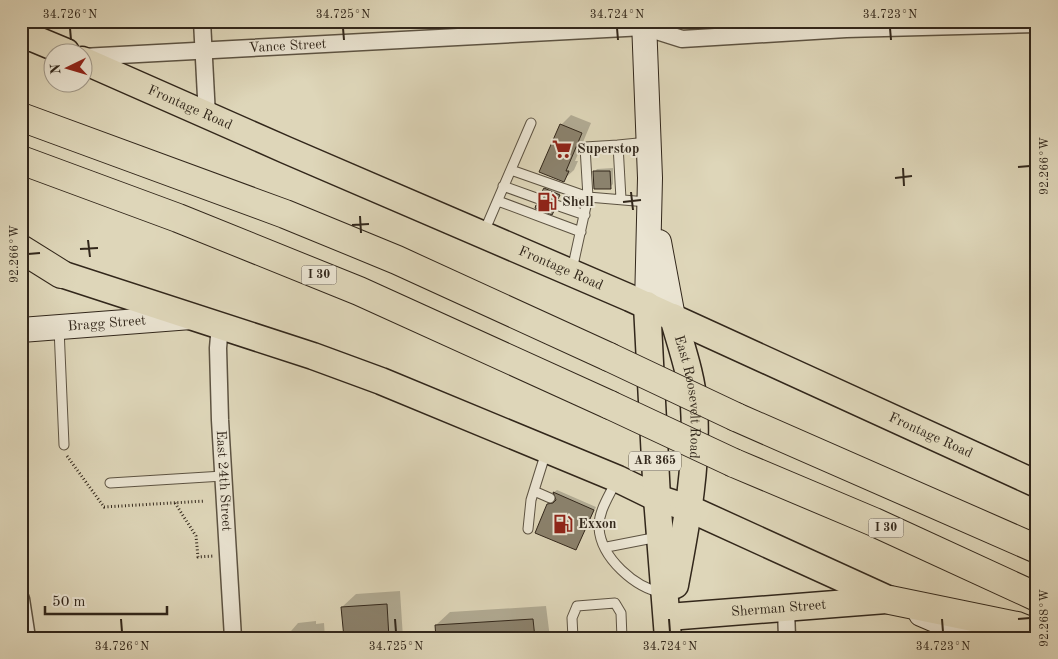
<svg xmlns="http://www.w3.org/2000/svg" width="1058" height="659" font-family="'Old Standard TT',serif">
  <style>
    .shadow { fill: #0003 }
    .building { fill: #8b826d; stroke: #32271b }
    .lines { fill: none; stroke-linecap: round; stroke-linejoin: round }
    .lane-casing { stroke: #5d5342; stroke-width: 11 }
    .street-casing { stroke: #5d5342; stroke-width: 19 }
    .secondary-casing { stroke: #32271b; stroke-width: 26 }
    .primary-casing { stroke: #32271b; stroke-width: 29 }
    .highway-casing { stroke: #32271b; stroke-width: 30 }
    .path { stroke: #32271b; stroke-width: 3; stroke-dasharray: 1 2.5; stroke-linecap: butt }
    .lane { stroke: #eae4d2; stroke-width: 9 }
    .street { stroke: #eae4d2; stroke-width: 16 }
    .secondary { stroke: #eae4d2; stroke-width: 24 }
    .primary { stroke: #ded6b9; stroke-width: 26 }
    .highway { stroke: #ded6b9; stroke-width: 28 }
    .highway-bridge-casing { stroke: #32271b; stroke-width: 30; stroke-linecap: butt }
    .highway-bridge { stroke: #ded6b9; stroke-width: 28 }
    .ticks { fill: none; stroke: #32271b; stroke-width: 2 }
    .labels { text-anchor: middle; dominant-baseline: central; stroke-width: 4; stroke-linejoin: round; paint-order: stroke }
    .shield { fill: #eae4d2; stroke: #696052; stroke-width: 1 }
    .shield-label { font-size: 12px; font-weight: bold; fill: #32271b }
    .street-label { font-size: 14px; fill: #32271b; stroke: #eae4d2 }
    .poi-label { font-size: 14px; font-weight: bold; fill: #32271b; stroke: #eae4d2; text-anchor: start }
    .neatline { fill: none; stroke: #32271b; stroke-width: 2 }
    .ticks-label { font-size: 12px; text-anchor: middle; fill: #32271b }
  </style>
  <rect width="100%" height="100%" fill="#ded6b9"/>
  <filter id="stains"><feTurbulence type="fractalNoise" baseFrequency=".004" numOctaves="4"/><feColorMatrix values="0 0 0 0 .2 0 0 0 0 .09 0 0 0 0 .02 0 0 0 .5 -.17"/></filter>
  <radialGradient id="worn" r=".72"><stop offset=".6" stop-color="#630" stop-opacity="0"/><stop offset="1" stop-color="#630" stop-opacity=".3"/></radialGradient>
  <path class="shadow" d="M571,115L591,123L575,161H578L574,170L563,180L561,125Z
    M613,168V184L610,187L594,172L597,169Z
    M548,186L562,192L553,200L556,207L552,213L537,205L546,202L545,189Z
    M557,490L596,507L576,549L548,504L552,501H557L554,492Z
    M400,591L403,638H345L342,607L356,594Z
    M546,606L550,638H437L436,625L450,612Z
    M316,621V624L324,623L325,638H285L298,623Z
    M894,635V638H865L866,637Z"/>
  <path class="building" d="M560,124L582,133L566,171H569L564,182L539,172Z
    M593,171H610L611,189H594Z
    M544,188L560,195L558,199L550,203V207L554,211L552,215L535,208L536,205H541L545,202V197L541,193Z
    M553,492L594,510L576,550L535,533L547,504L553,503L556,500Z
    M387,604L389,638H344L341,607Z
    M533,619L535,638H436L435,625Z"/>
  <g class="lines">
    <defs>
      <path id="lane" d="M511,170L588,197L585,147L618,145
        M503,186L539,199
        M621,199L618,145L648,142
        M498,201L581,232
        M556,205L585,215
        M484,232L531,123
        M572,270L588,197L647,202
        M59,328L64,445
        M616,481C610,495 598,511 599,528C601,558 635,588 663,593
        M110,483L223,476
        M534,491L550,498
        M528,529L531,500L546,452
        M607,547L658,537
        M573,638L572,618L577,606L615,603L621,613L622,638"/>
      <g id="street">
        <path d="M202,21L207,116"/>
        <path id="s1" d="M82,57L644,27L682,39L846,29L1037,24"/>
        <path id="s2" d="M220,325L218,348L220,420L233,638"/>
        <path d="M21,599L27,638"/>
        <path d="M786,609L787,638"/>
      </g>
      <g id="secondary">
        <path d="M644,21L650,178L647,305"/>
        <path d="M659,242L673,317"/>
        <path id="s3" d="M21,330L191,317"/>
        <path d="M921,614L977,638"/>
      </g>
      <g id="primary">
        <path d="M30,37L66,52"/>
        <path id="s4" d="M82,60L286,150L630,298L1037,484"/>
        <path d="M61,274L313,356L381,381L618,479L657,498L688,508L890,600"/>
        <path d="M647,305L657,498L668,638"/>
        <path id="s5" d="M673,317C681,346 692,376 694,406C698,466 686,526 675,585"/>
        <path id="s6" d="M668,617L886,600"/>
      </g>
      <path id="highway" d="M21,36L30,37
        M21,117L285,214L397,260L609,357
        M21,160L178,218L359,291L610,405
        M21,249L61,274
        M736,417L1037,549
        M734,463L874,522L1037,597
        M890,600L1017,626L1037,634"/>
    </defs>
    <use href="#lane" class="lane-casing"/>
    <use href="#street" class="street-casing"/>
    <use href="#secondary" class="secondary-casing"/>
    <use href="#primary" class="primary-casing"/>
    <use href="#highway" class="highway-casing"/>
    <path class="path" d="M67,456L104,507L205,501
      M175,503L196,536L198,557L214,556"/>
    <use href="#lane" class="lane"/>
    <use href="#street" class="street"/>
    <use href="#secondary" class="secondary"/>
    <use href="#primary" class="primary"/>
    <use href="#highway" class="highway"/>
    <defs>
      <path id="highway-bridge" d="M609,357L736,417
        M610,405L734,463"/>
    </defs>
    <use href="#highway-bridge" class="highway-bridge-casing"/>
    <use href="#highway-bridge" class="highway-bridge"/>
  </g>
  <path class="ticks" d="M70,28L71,40M343,28L344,40M617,28L618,40M890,28L891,40M1018,167L1030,166M903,168L904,186M895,178L912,176M631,192L633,210M623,202L641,200M360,216L361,233M352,225L369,224M88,240L90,257M80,249L98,248M28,254L40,253M121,619L122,632M395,619L396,632M669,619L670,632M942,619L943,632M1018,619L1030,618"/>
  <defs>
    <symbol id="supermarket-bare" viewBox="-9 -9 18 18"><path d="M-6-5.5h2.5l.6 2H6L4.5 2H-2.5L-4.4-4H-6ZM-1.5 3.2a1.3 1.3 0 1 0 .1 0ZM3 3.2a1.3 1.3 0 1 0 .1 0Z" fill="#8f2418" stroke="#eae4d2" stroke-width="2.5" paint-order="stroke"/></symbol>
    <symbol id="fuel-bare" viewBox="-9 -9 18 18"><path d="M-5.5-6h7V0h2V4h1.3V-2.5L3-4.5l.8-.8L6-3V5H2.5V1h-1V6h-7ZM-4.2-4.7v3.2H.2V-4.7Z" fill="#8f2418" stroke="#eae4d2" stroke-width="2.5" paint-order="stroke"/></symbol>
  </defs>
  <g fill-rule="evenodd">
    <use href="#supermarket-bare" x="548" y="135" width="28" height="28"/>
    <use href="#fuel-bare" x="533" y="188" width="28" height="28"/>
    <use href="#fuel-bare" x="549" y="510" width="28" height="28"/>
  </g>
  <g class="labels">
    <g class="shield">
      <rect x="301.5" y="265.5" width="35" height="19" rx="4"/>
      <rect x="629" y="451.5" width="52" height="19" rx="4"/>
      <rect x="868.5" y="518.5" width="35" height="19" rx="4"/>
    </g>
    <g class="shield-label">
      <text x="319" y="275">I 30</text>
      <text x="655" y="461">AR 365</text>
      <text x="886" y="528">I 30</text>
    </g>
    <g class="street-label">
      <text stroke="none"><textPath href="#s1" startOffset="206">Vance Street</textPath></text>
      <text stroke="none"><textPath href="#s4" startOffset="118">Frontage Road</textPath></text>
      <text stroke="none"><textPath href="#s4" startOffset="522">Frontage Road</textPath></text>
      <text stroke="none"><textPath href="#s3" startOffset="86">Bragg Street</textPath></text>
      <text stroke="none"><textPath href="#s5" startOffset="82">East Roosevelt Road</textPath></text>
      <text stroke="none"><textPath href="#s4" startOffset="928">Frontage Road</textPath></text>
      <text stroke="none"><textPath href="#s2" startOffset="156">East 24th Street</textPath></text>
      <text stroke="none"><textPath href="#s6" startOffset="111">Sherman Street</textPath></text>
    </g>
    <g class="poi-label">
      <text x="577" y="149">Superstop</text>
      <text x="562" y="202">Shell</text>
      <text x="578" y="524">Exxon</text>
    </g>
  </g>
  <rect width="1058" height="659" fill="none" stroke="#ded6b9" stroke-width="55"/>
  <g transform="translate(68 68) rotate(265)"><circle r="24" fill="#eae4d2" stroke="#a09889"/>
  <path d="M0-4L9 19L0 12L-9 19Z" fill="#8f2418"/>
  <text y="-8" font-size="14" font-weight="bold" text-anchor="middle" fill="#32271b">N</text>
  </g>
  <path d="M45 606v8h122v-8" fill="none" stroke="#32271b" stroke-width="2.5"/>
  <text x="52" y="606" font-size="15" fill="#32271b" stroke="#eae4d2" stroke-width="4" paint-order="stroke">50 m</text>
  <rect x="28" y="28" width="1002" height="604" class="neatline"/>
  <g class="ticks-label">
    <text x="70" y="18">34.726°N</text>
    <text x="343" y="18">34.725°N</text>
    <text x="617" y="18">34.724°N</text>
    <text x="890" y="18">34.723°N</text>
    <text transform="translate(1044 166) rotate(-90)" y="4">92.266°W</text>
    <text transform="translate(14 254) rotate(-90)" y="4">92.266°W</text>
    <text transform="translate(1044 618) rotate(-90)" y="4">92.268°W</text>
    <text x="122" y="650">34.726°N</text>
    <text x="396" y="650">34.725°N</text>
    <text x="670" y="650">34.724°N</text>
    <text x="943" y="650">34.723°N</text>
  </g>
  <rect width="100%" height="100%" filter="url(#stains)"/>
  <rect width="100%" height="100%" fill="url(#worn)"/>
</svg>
